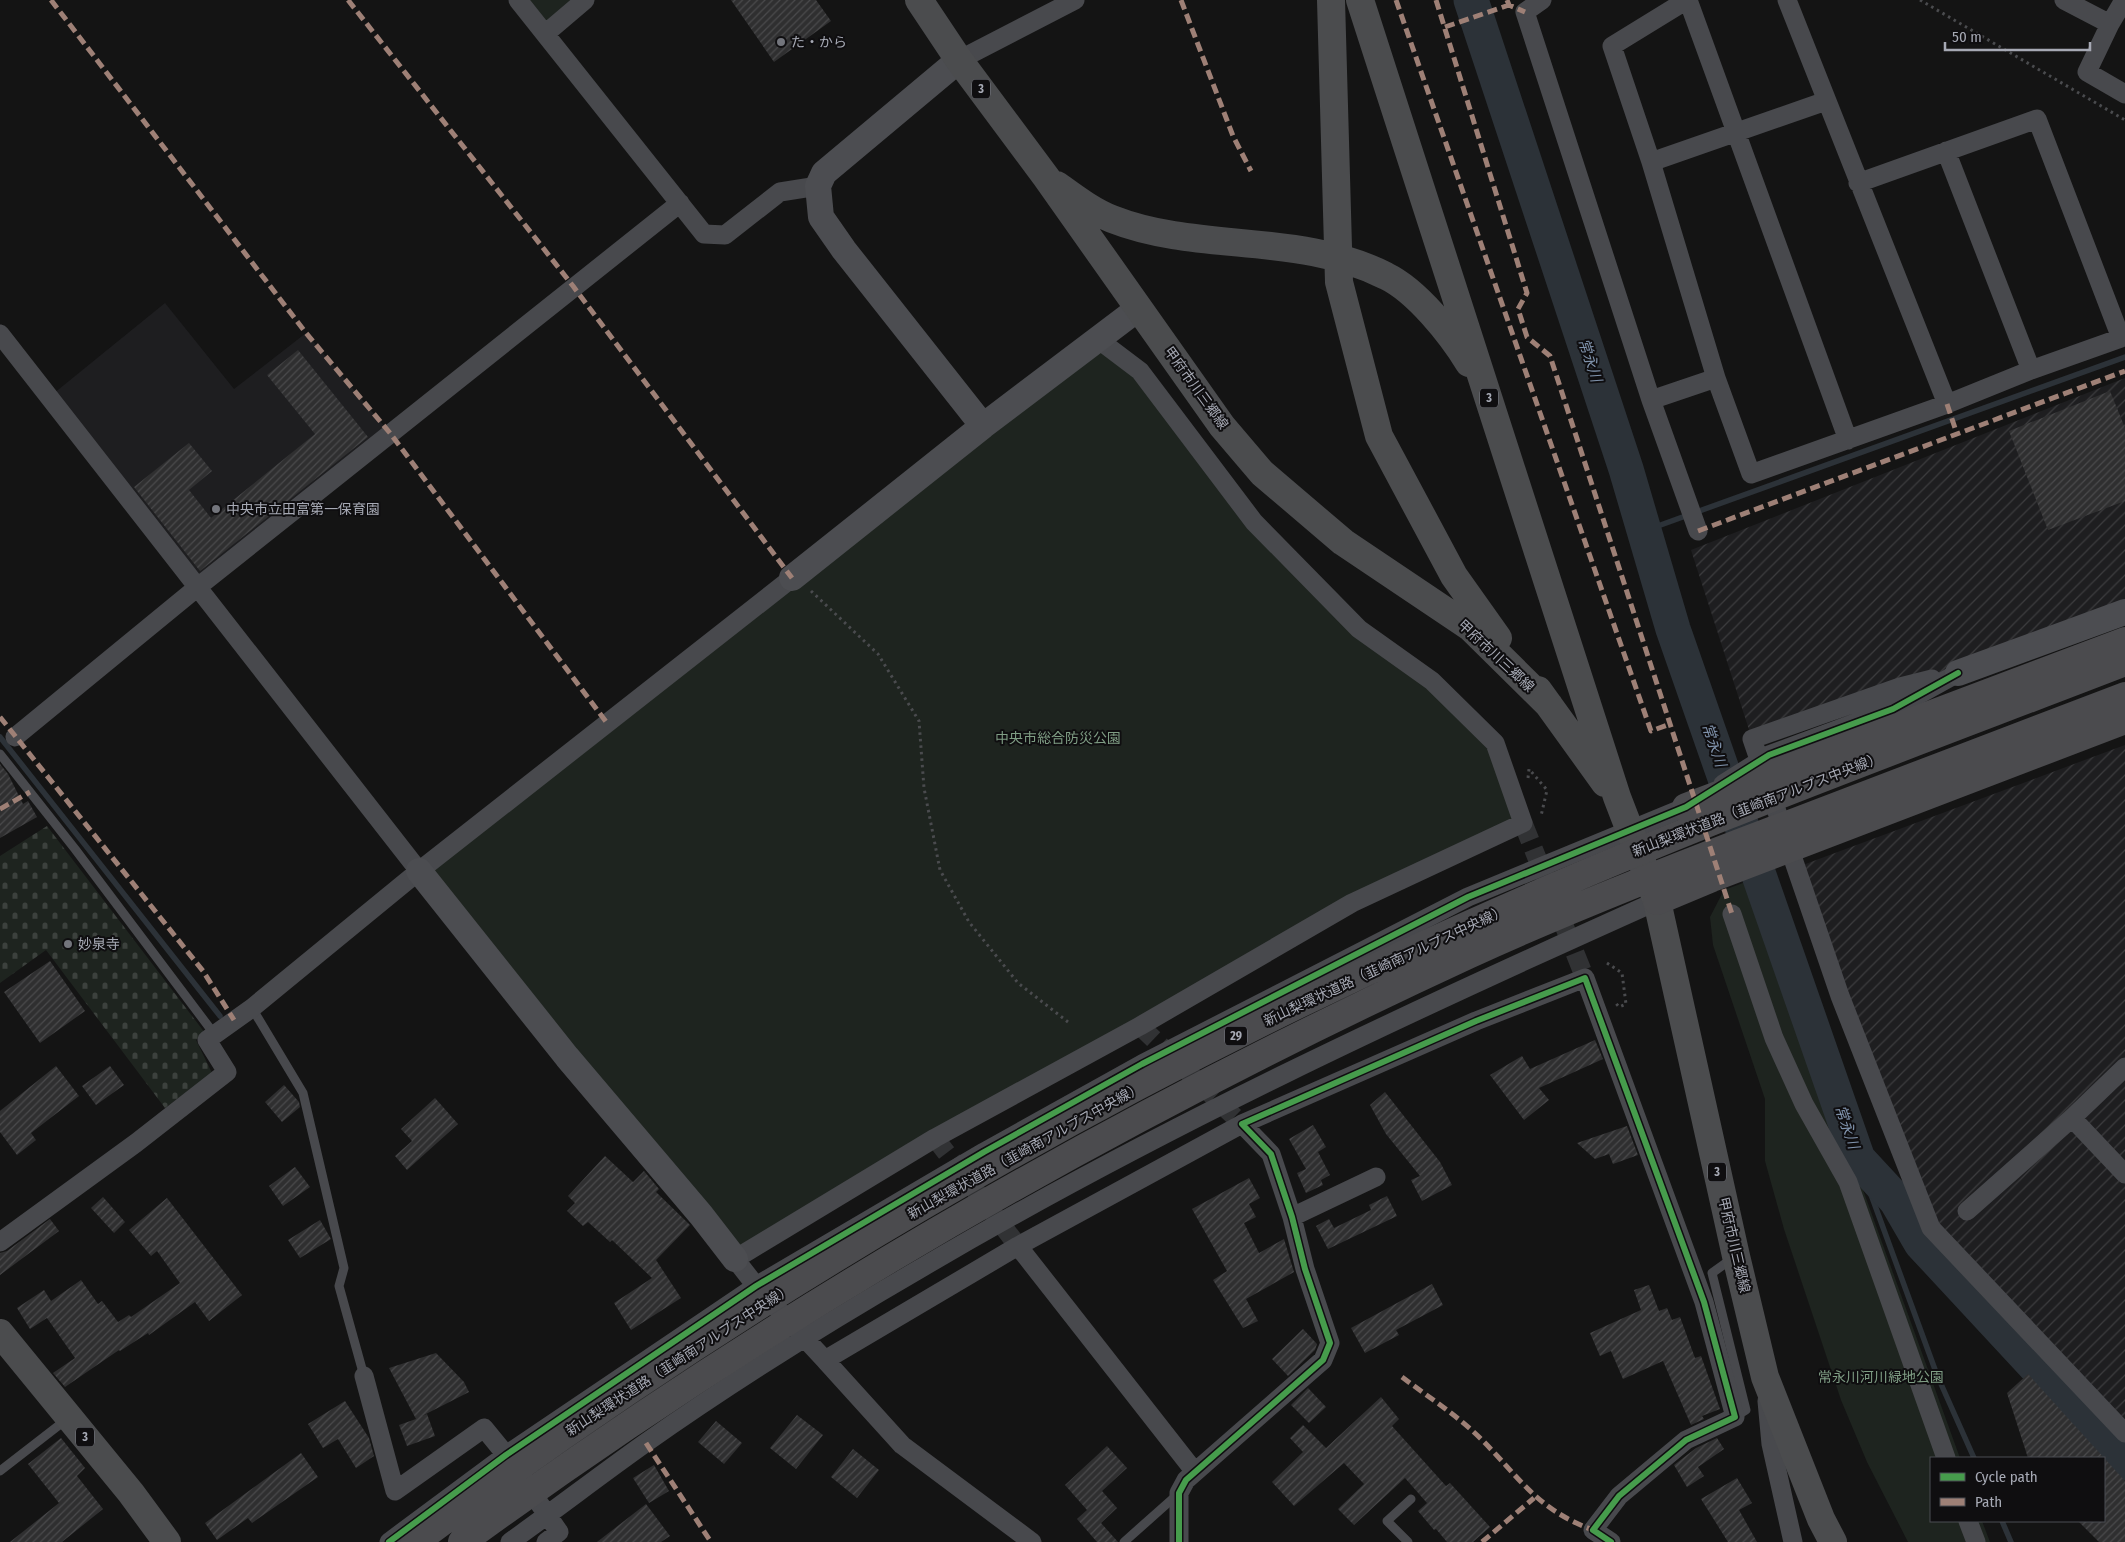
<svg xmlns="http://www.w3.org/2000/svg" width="2125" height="1542" font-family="'Fira Sans Condensed','Noto Sans JP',sans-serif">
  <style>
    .built { fill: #1e1e20 }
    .industrial { fill: url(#industrial-furrows) }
    .cemetery { fill: url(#cemetery-stones) }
    .park { fill: #1e241f }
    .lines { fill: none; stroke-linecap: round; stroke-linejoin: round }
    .stream { stroke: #2c3238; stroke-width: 5.5 }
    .river { stroke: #2c3238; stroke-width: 35 }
    .building { fill: url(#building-hatch) }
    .street-tunnel { stroke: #313234; stroke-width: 19; stroke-dasharray: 19 9; stroke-linecap: butt }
    .path { stroke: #4a4b4e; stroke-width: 3; stroke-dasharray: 2.5 4; stroke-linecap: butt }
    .lane { stroke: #48494d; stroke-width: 9 }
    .street { stroke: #48494d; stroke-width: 19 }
    .secondary { stroke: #4c4d51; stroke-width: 26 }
    .primary { stroke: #4b4c4e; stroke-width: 28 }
    .highway { stroke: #4b4b4e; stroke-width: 28 }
    .quiet { stroke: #9e8076; stroke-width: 5; stroke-dasharray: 10 5; stroke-linecap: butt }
    .cycleway-casing { stroke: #0f0e10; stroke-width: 9 }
    .cycleway { stroke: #469c4c; stroke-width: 6 }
    .poi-dot { fill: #73757c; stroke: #0f0e10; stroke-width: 2 }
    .labels { text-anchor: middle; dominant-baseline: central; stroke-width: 4; stroke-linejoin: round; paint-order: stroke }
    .shield { fill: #0f0e10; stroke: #797a83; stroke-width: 1 }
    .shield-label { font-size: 12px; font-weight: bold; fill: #a6a9b4 }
    .poi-label { font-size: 14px; fill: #a6a9b4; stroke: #0f0e10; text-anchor: start }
    .street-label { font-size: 14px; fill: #a6a9b4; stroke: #0f0e10 }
    .park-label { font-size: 14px; fill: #7f9d84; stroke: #0f0e10 }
    .water-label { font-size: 15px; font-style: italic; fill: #8093ac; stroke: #0f0e10 }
  </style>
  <defs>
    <pattern id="industrial-furrows" width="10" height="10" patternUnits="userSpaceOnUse" patternTransform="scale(1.25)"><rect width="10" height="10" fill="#1e1e20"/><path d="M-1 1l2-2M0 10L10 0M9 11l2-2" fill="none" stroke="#3c3c3e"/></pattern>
    <pattern id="cemetery-stones" width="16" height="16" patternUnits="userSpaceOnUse" patternTransform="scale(1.25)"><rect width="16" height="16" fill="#1e241f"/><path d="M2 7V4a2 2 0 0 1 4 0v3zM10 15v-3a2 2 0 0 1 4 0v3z" fill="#3c413d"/></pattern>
    <pattern id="building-hatch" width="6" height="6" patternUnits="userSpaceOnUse" patternTransform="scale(1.25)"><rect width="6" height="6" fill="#2f2f30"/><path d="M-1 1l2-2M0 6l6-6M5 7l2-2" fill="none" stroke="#4a4a4c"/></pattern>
  </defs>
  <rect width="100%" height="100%" fill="#141414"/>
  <path class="built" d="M165,303L234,389L306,333L390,433L199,586L48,398Z"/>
  <path class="industrial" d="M2125,378V612L1752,739L1691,550Z
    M2125,745V1426L1940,1227L1792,869Z"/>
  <path class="cemetery" d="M47,826L205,1033L196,1040L212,1073L165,1108L46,950L0,983V856Z"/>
  <path class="park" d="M525,0H585L544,24Z
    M1099,340L1140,371L1254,522L1495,743L1523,823L1352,903L735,1259L419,871Z
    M1751,880L1960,1458H1931V1521H1982L1990,1542H1908L1867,1462L1841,1400L1784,1229L1765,1161V1099L1713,945L1710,917L1724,890Z"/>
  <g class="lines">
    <path class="stream" d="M1644,531L2125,357
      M0,737L220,1016
      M1858,1159L1937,1375L1974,1458
      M2002,1521L2011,1542"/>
    <path class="river" d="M1471,0L1626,469L1673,629L1858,1159L1896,1200L1921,1243L2125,1463"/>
  </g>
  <path class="building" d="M731,0H816L831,21L774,62Z
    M298,350L368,437L200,571L134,487L189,443L212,471L189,490L211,518L315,434L267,375Z
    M2110,391L2125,428V501L2048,530L2009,431Z
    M0,764L8,774L23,804L28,801L37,817L0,838Z
    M50,961L85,1011L40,1043L4,992Z
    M1595,1040L1603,1059L1539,1088L1549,1100L1524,1120L1490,1075L1522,1056L1530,1069Z
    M56,1066L79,1096L31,1133L36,1140L17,1155L0,1132V1111Z
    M110,1066L124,1085L96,1105L82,1086Z
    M284,1085L299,1102L300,1107L282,1122L265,1102Z
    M1385,1092L1440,1162L1452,1185L1422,1201L1411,1180L1420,1176L1386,1134L1370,1105Z
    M435,1098L458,1124L407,1170L395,1156L412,1141L401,1129Z
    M1313,1125L1326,1147L1318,1152L1330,1175L1321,1180L1323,1185L1306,1193L1297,1173L1306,1169L1289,1139Z
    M1627,1126L1638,1155L1613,1164L1609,1154L1595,1159L1577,1143Z
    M605,1156L633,1182L644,1171L659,1189L656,1192L690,1225L656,1260L681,1298L631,1330L614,1303L652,1278L612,1240L610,1242L588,1222L583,1226L567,1211L575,1203L568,1196Z
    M295,1167L310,1187L283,1206L269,1186Z
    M1249,1178L1260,1198L1249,1204L1256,1217L1244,1223L1259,1253L1284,1239L1294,1272L1246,1299L1258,1321L1243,1328L1213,1280L1227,1271L1192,1209Z
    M1387,1196L1397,1216L1328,1249L1316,1226L1329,1219L1334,1228L1371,1210L1369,1205Z
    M103,1197L125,1222L114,1233L91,1208Z
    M167,1198L242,1295L209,1321L195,1302L149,1335L148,1333L120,1351L119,1350L65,1387L53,1373L75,1358L47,1318L30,1329L17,1308L44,1290L51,1301L81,1280L98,1304L102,1301L118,1322L129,1315L131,1317L180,1283L157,1251L151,1256L129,1230Z
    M50,1219L59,1231L0,1275V1253L7,1251Z
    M320,1220L331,1239L300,1258L288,1240Z
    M1432,1284L1443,1305L1396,1330L1399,1335L1365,1353L1351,1328Z
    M1649,1285L1659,1311L1667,1308L1672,1320L1680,1317L1695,1358L1701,1356L1720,1409L1702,1416L1704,1419L1691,1425L1663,1361L1623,1379L1611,1351L1600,1356L1590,1333L1641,1310L1634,1290Z
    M1303,1329L1317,1344L1315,1350L1288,1376L1272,1359Z
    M436,1353L464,1382L469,1392L422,1416L427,1414L435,1436L407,1446L399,1425L416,1419L389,1368Z
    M2028,1374L2125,1481V1542H2099L2078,1521H2104V1458H2028L2007,1393Z
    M1308,1388L1326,1407L1309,1423L1291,1405Z
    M1381,1397L1399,1419L1392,1426L1446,1486L1450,1483L1490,1527L1473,1542H1447L1436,1529L1434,1530L1418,1511L1427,1503L1405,1478L1354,1525L1338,1509L1364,1484L1344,1463L1294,1506L1272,1482L1303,1452L1290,1438L1303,1425L1326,1448Z
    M345,1401L369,1438L374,1456L356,1468L338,1439L323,1448L308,1424Z
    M797,1415L823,1435L796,1469L770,1448Z
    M716,1421L742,1443L724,1464L698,1442Z
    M61,1438L85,1468L77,1476L103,1509L62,1542H10L59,1503L28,1464Z
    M1717,1438L1724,1449L1698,1467L1704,1476L1687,1487L1674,1465L1696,1448Z
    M1107,1446L1127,1468L1102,1491L1117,1508L1101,1523L1118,1542H1097L1077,1519L1087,1510L1065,1485Z
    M853,1449L879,1470L857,1498L831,1477Z
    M301,1453L318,1477L252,1523L248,1518L217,1540L205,1523Z
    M654,1465L669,1491L649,1503L633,1478Z
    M1737,1478L1752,1503L1739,1510L1757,1542H1728L1701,1499Z
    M646,1504L670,1536L661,1542H597Z"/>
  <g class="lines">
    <path class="street-tunnel" d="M1523,823L1585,978
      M1140,1026L1242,1124
      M935,1138L1018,1246"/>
    <path class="path" d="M1920,0L2125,120
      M350,3L354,0
      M811,591L878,654L919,721L924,788L940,870L969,922L1018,983L1068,1022
      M1528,778L1529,769L1547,790L1541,816
      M1607,963L1622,973L1626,1004L1619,1007L1614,1001"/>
    <path class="lane" d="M0,754L75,849L215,1035
      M252,1008L303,1093L344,1268L339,1286L364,1376
      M1733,1258L1712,1273L1746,1410L1735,1417
      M0,1471L67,1419
      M1124,1542L1178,1494
      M1408,1542L1387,1521L1411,1499"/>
    <path class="street" d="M518,0L704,234L725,235L780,192L818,186
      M1542,0L1525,12L1651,400L1716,378
      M1687,0L1612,46L1651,162L1716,378L1751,474L1947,404L1787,0
      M1688,0L1848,440
      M2064,0L2110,24L2124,0
      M2110,24L2087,72L2125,94
      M545,34L585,0
      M959,60L1075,0
      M1946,151L2031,370
      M1651,162L1826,101
      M1858,183L2037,119L2121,338L2031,370L1947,404
      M0,334L419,871
      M1651,400L1698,531
      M1932,679L1900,687L1752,739L1840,996L1931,1228L2125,1433
      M15,737L199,586L680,203
      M1723,784L1769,755L1893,709L1958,673
      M1732,914L1774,1038L1804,1104L1848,1182L1946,1458
      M2072,1118L2125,1174
      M1967,1211L2072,1118L2125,1067
      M1292,1217L1376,1177
      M0,1242L136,1143L227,1072L207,1040L252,1008L419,871L792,578
      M1018,1246L1195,1472
      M825,1360L756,1286L735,1259L935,1138L1140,1026L1352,903L1523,823L1495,743L1432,681L1359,629L1254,522L1140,371L1099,340
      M364,1376L395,1491L484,1428L506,1455L559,1532L546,1542
      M1767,1401L1771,1444L1793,1542
      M1968,1521L1976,1542
      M389,1542L506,1455L756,1286L984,1152L1142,1064L1468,897L1686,807L1695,801
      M510,1542C555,1510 599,1476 644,1444C733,1381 828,1322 923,1267C1159,1128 1407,1013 1657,901
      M1032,1542L902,1445L825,1360L1018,1246L1242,1124
      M1179,1542V1493L1186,1480L1323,1360L1330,1343L1305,1269L1292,1217L1271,1154L1242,1124L1476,1021L1585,978L1704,1302L1735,1417L1686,1440L1619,1496L1593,1530L1611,1542"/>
    <path class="secondary" d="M959,60L824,173L818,186L821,217L844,250L983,426
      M792,578L983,426L1139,308
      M1958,673L2125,612
      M419,871L567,1057L701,1215L735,1259"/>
    <path class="primary" d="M919,0L959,60L1046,177L1222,426L1262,473L1343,542L1471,628L1549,705
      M1331,0L1339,282L1379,436L1454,576L1498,638
      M1360,0L1617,797L1657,901L1736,1256L1765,1377L1821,1519L1833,1542
      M1057,185C1075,198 1092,211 1112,219C1198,253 1301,232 1386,276C1417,291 1451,334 1469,363
      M1538,690L1605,783
      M0,1333L131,1493L167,1542"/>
    <path class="highway" d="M1686,807L2125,641
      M1657,901L1712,878L2125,720
      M415,1542C739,1301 1091,1095 1459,929C1677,830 1902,748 2125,662
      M462,1542C776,1312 1115,1118 1468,955C1577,905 1688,862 1800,820C1908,779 2017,737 2125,696"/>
    <path class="quiet" d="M51,0L306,333L390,433L607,723
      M348,0L573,286L792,578
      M1181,0L1233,136L1251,171
      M1396,0L1651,731L1670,724
      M1436,0L1527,293L1518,309L1527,337L1550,356L1732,914
      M1507,0L1509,5L1525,12
      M1445,27L1509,5
      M1947,404L1957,434
      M1698,531L2125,371
      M0,717L203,971L234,1020
      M0,809L30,792
      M1402,1377C1427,1396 1455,1414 1478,1436C1520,1477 1534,1508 1593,1530
      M646,1443L711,1542
      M1482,1542L1534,1498"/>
    <defs>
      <path id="cycleway" d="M389,1542L506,1455L756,1286L984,1152L1142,1064L1468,897L1686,807L1769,755L1893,709L1958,673
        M1179,1542V1493L1186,1480L1323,1360L1330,1343L1305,1269L1292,1217L1271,1154L1242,1124L1476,1021L1585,978L1704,1302L1735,1417L1686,1440L1619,1496L1593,1530L1611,1542"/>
    </defs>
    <use href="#cycleway" class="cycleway-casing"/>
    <use href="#cycleway" class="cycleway"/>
  </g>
  <g class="poi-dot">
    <circle cx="781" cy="42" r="5"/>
    <circle cx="216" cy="509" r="5"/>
    <circle cx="68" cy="944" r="5"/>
  </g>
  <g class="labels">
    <g class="shield">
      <rect x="972" y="79.5" width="18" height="19" rx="4"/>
      <rect x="1480" y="388.5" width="18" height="19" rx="4"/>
      <rect x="1225" y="1026.5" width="22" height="19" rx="4"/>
      <rect x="1708" y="1162.5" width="18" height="19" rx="4"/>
      <rect x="76" y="1427.5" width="18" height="19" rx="4"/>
    </g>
    <g class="shield-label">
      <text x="981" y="89">3</text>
      <text x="1489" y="398">3</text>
      <text x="1236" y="1036">29</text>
      <text x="1717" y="1172">3</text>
      <text x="85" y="1437">3</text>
    </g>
    <g class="poi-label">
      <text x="791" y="42">た・から</text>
      <text x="226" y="509">中央市立田富第一保育園</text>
      <text x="78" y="944">妙泉寺</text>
    </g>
    <g class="street-label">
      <text transform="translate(1196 388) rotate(54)">甲府市川三郷線</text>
      <text transform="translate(1496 656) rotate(43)">甲府市川三郷線</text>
      <text transform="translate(1757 805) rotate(-21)">新山梨環状道路（韮崎南アルプス中央線）</text>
      <text transform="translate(1385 966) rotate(-25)">新山梨環状道路（韮崎南アルプス中央線）</text>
      <text transform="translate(1025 1151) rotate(-29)">新山梨環状道路（韮崎南アルプス中央線）</text>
      <text transform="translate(1734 1245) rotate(77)">甲府市川三郷線</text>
      <text transform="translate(679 1360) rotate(-33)">新山梨環状道路（韮崎南アルプス中央線）</text>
    </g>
    <g class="park-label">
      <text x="1058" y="738">中央市総合防災公園</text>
      <text x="1881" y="1377">常永川河川緑地公園</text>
    </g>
    <g class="water-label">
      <text transform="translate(1590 360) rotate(72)">常永川</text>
      <text transform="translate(1714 745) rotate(71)">常永川</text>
      <text transform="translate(1847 1127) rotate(71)">常永川</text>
    </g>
  </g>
  <rect x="1930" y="1457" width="175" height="65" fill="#0f0e10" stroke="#4b4c52"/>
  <rect x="1940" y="1473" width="25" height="8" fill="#469c4c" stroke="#4b4c52"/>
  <text x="1975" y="1482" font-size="15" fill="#a6a9b4">Cycle path</text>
  <rect x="1940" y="1498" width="25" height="8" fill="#9e8076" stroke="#4b4c52"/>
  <text x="1975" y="1507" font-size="15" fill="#a6a9b4">Path</text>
  <path d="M1945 42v8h145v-8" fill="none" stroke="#a6a9b4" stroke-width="2.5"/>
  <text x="1952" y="42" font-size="15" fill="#a6a9b4" stroke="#0f0e10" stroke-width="4" paint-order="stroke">50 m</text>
</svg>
